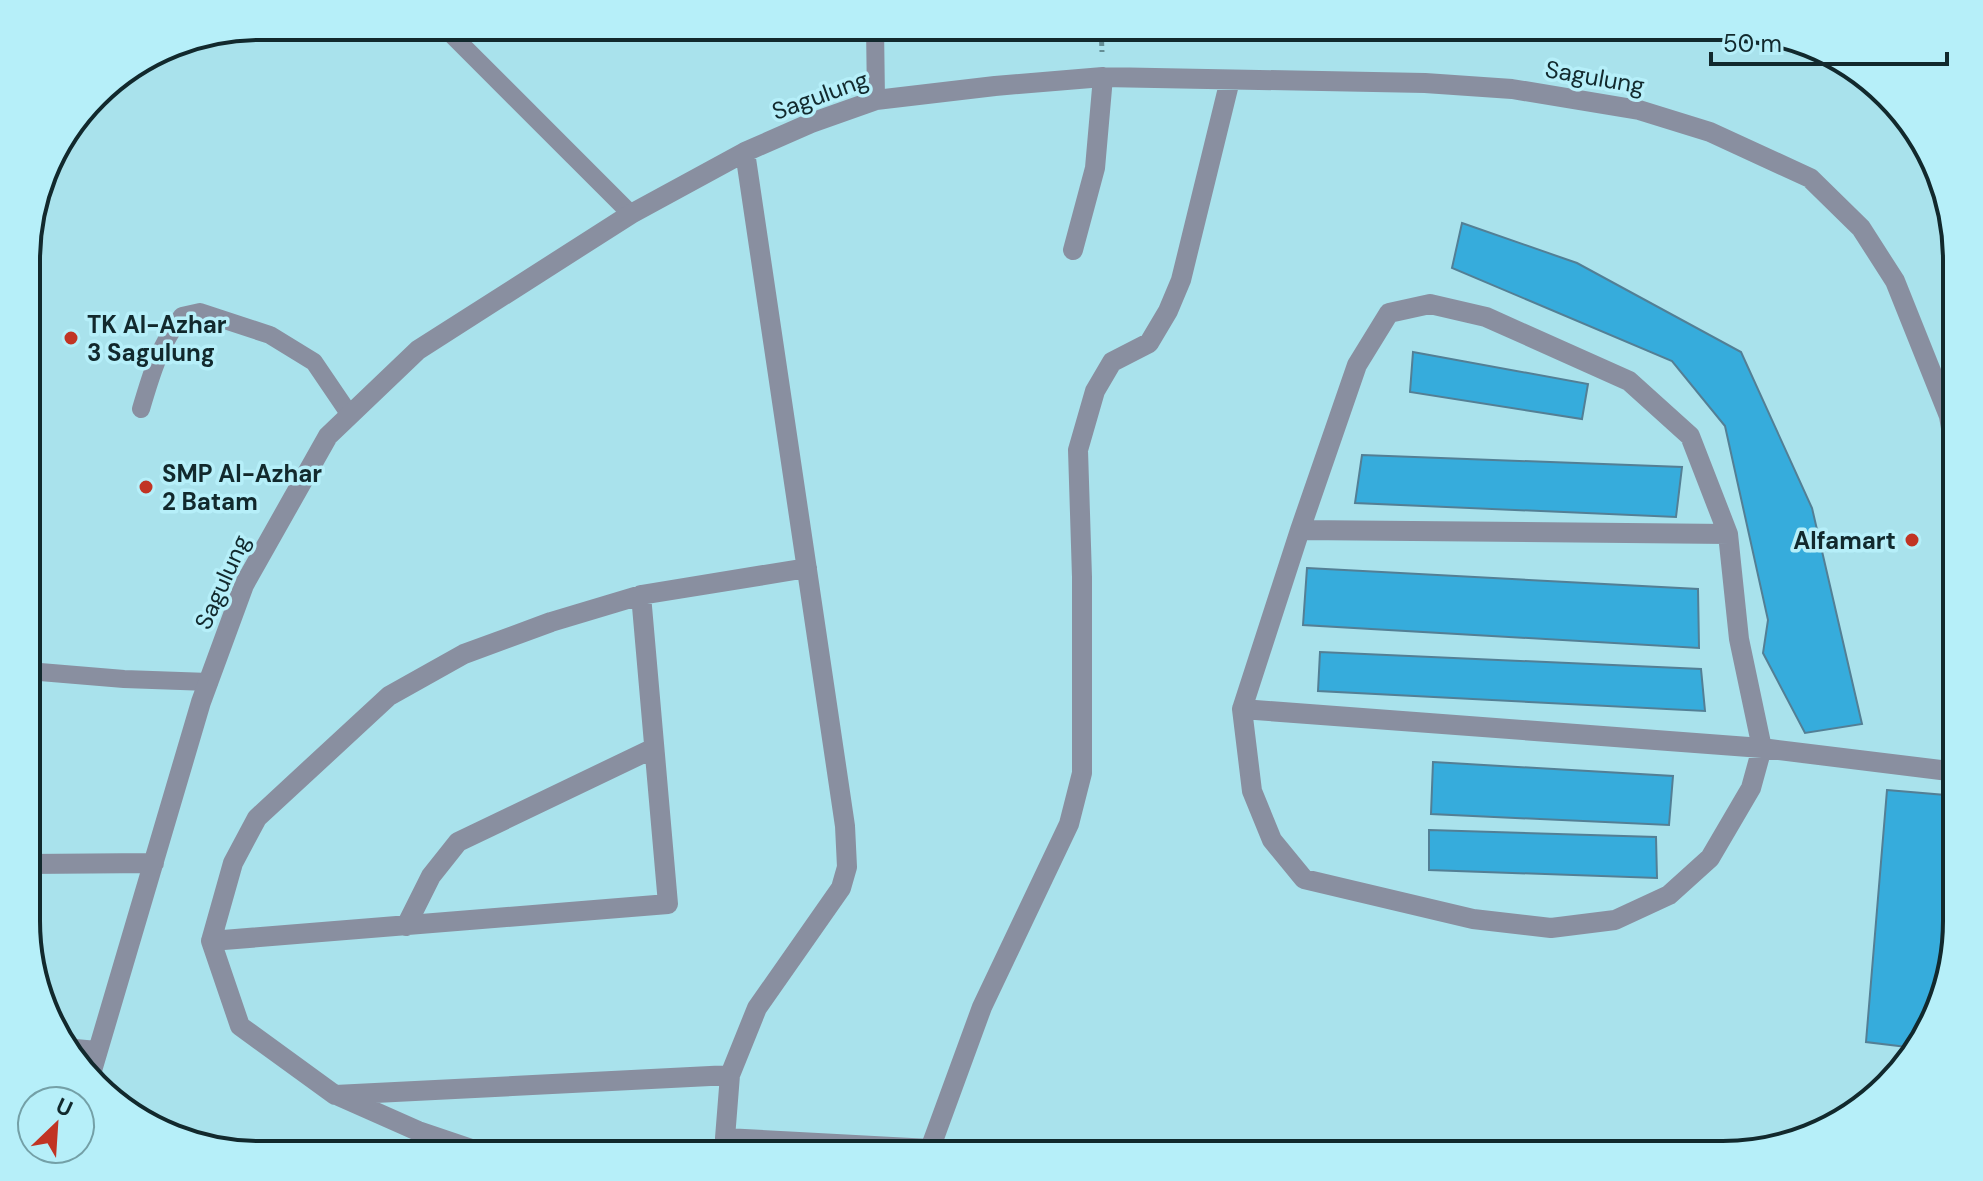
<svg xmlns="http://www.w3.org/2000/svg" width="1983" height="1181" font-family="'DM Sans',sans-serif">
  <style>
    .building { fill: #36acdc; stroke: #537f95; stroke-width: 2 }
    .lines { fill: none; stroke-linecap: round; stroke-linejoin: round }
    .path { stroke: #658f96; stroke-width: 5; stroke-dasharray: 4 4; stroke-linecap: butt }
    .service { stroke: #898fa0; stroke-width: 18 }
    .minor { stroke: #898fa0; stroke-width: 20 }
    .poi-dot { fill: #c13424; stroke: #b6eff9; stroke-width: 3 }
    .labels { text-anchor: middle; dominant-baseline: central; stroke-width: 7; stroke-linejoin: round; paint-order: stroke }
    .street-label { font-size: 24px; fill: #12292d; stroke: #b6eff9 }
    .poi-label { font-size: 24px; font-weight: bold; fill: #12292d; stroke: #b6eff9; text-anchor: start }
    .rim { fill: none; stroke: #12292d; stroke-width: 4 }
  </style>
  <rect width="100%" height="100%" fill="#a9e2ec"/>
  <path class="building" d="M1462,223L1577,263L1741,352L1812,508L1862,724L1805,733L1763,653L1768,620L1725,426L1672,361L1452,268Z
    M1413,352L1588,384L1582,419L1410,392Z
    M1362,455L1682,467L1676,517L1355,503Z
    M1307,568L1698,589L1699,648L1303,625Z
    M1320,652L1701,669L1705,711L1318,691Z
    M1433,762L1673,776L1669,825L1431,814Z
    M1887,790L1957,796V936L1925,1038L1915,1048L1866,1042Z
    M1429,830L1656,837L1657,878L1429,870Z"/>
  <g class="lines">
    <path class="path" d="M1101,26L1102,52"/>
    <path class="service" d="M443,26L631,214
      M875,26L876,100
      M1587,26L1596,28
      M141,409C151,375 160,344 182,316L200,312L270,335L314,362L350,415
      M28,671L124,679L209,682
      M1160,1155L1162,1151L1363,1152L1488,1155"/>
    <path class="minor" d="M1073,250L1095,168L1103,77
      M1430,304L1486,317L1629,381L1690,436L1728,534L1739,639L1762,748L1751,788L1710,858L1669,895L1615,920L1551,928L1473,919L1304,879L1272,840L1252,791L1242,709L1300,530L1357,365L1389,313Z
      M1300,530L1728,534
      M1242,709L1762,748L1957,772
      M28,864L154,863
      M406,926L431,876L458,842L654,748
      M211,941L668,904L641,595
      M64,1048L97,1051
      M91,1074L201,702L244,585L328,436L418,350L631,214L745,152L811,123L876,100L995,86L1103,77L1425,83L1512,89L1639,110L1710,132L1810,178L1861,228L1895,281L1949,416L1956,458
      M730,1075L335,1095L240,1026L211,941L233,863L257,818L389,696L464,654L551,622L641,595L807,568
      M339,1096L418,1131L489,1155
      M725,1138L930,1149L989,1155
      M728,1155L725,1138L730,1075L757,1008L841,888L847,867L845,826L745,152
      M930,1155V1149L982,1007L1069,824L1082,773V577L1078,450L1095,391L1112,362L1149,343L1168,311L1181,280L1230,80"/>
  </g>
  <g class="poi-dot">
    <circle cx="71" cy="338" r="8"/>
    <circle cx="146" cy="487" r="8"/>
    <circle cx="1912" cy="540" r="8"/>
  </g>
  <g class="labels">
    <g class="street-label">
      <text transform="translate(1595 77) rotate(10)">Sagulung</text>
      <text transform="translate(820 95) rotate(-20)">Sagulung</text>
      <text transform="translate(222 582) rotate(-66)">Sagulung</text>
    </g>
    <g class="poi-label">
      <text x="87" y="324">TK Al-Azhar<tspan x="87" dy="28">3 Sagulung</tspan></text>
      <text x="162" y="473">SMP Al-Azhar<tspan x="162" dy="28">2 Batam</tspan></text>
      <text x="1896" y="540" text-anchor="end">Alfamart</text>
    </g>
  </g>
  <path d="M0 0H1983V1181H0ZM260 40H1723A220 220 0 0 1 1943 260V921A220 220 0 0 1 1723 1141H260A220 220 0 0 1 40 921V260A220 220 0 0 1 260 40Z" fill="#b6eff9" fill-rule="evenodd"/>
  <path class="rim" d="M260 40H1723A220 220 0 0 1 1943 260V921A220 220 0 0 1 1723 1141H260A220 220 0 0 1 40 921V260A220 220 0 0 1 260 40Z"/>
  <g transform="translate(56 1125) rotate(25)"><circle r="38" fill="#b6eff9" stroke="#74a0a7" stroke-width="2"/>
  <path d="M0-6L14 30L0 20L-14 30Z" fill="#c13424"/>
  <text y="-12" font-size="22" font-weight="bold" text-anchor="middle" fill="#12292d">U</text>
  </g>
  <path d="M1711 52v12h236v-12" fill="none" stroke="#12292d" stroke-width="4"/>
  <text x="1723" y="52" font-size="24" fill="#12292d" stroke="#b6eff9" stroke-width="6" paint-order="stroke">50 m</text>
</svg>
